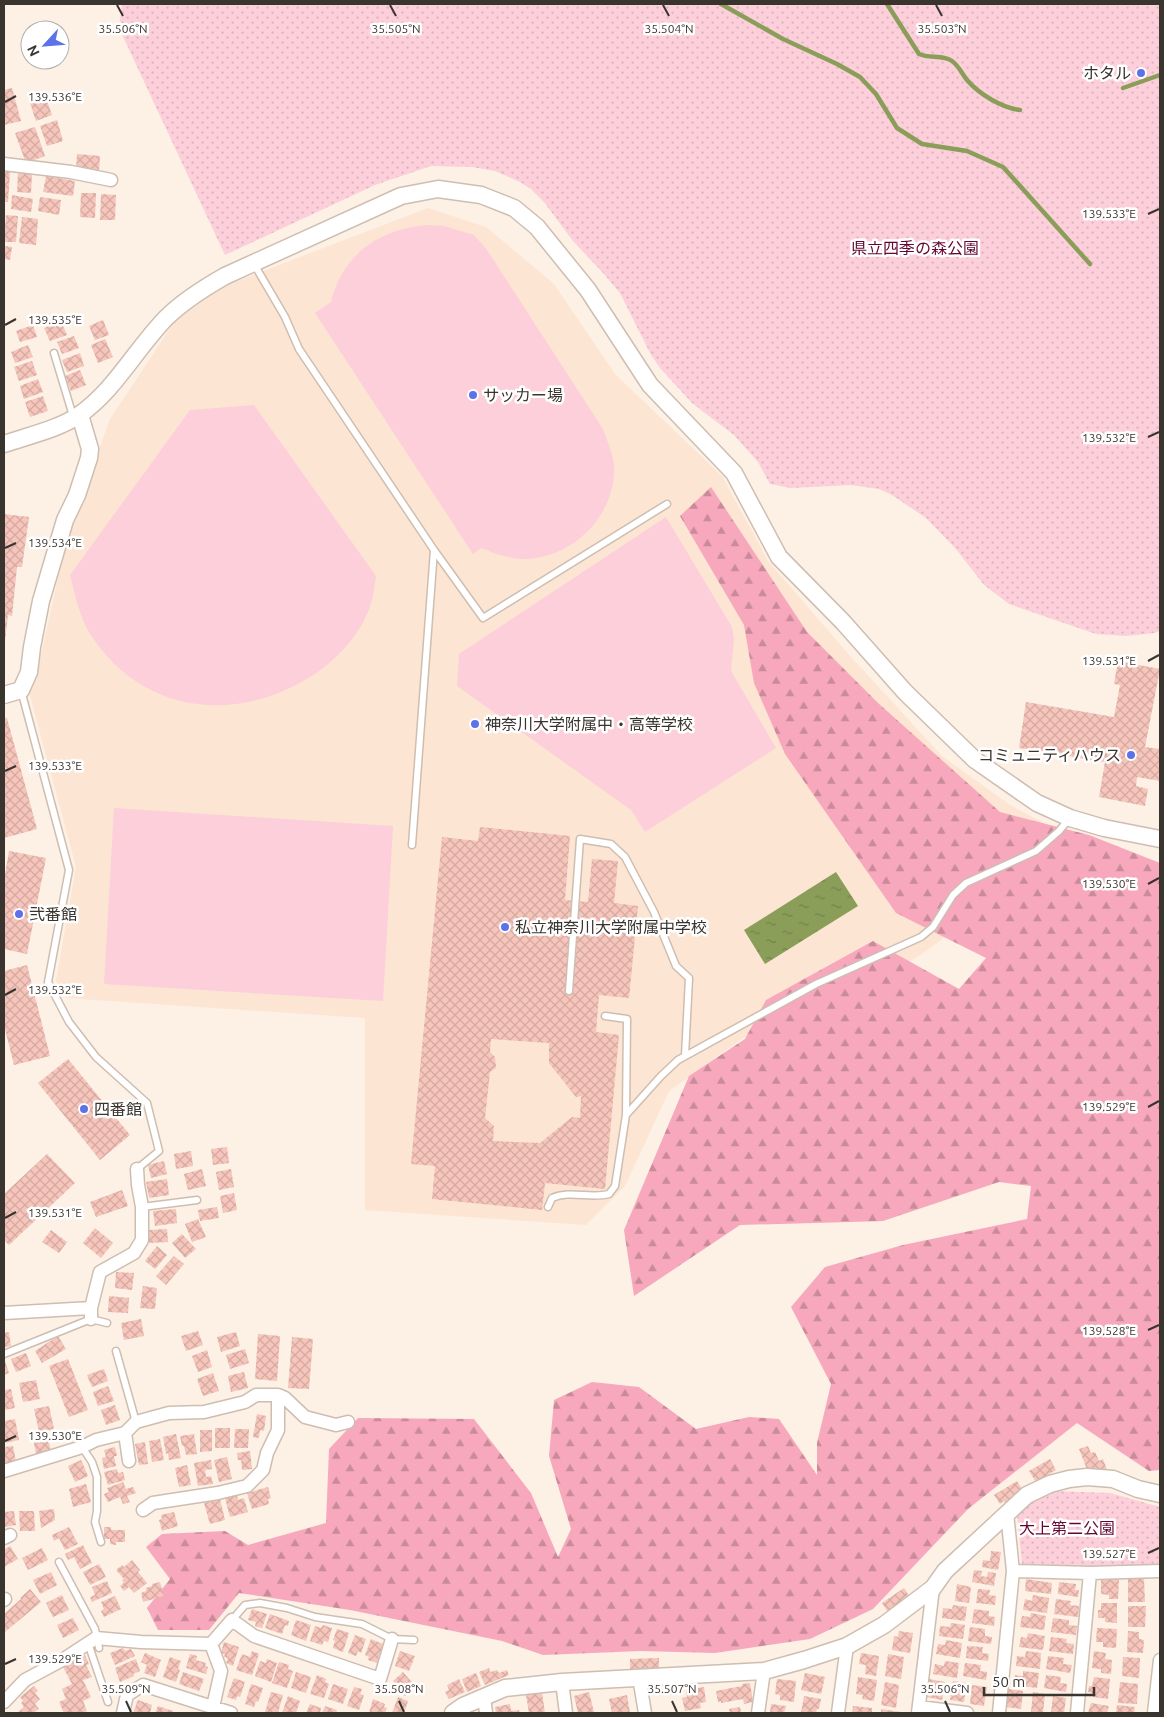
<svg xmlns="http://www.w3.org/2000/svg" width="1164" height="1717" font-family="Ubuntu,'Noto Sans JP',sans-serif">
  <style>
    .built { fill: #fce5d2 }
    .forest { fill: url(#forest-firs) }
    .park { fill: url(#park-dots) }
    .pitch { fill: #fccfda }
    .water { fill: url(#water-ripples) }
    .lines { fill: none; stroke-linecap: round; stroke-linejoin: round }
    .stream { stroke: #8a9e59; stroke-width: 4.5 }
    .building { fill: url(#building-cross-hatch); fill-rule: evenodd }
    .service-casing { stroke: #cebeb1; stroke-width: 9 }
    .minor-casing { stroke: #cebeb1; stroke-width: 15 }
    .tertiary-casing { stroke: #cebeb1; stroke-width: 19 }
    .service { stroke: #fff; stroke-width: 6 }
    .minor { stroke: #fff; stroke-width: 12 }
    .tertiary { stroke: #fff; stroke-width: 16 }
    .ticks { fill: none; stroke: #3a342f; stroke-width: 2 }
    .poi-dot { fill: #5d72e9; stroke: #fff; stroke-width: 2 }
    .labels { text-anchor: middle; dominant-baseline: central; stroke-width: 5; stroke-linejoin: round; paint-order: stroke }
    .poi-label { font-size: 16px; fill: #3a342f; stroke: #fff; text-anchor: start }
    .park-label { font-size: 16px; fill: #640630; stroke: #fff }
    .ticks-label { font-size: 12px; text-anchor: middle; fill: #3a342f; stroke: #fff; stroke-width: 5; stroke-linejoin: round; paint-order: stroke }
  </style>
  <defs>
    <pattern id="forest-firs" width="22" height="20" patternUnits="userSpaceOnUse" patternTransform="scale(1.25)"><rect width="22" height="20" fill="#f7a8bd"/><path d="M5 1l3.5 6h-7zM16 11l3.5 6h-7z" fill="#c98a9a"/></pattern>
    <pattern id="park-dots" width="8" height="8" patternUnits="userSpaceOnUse" patternTransform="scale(1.25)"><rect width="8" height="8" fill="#fccfda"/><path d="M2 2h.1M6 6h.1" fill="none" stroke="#d9b2bb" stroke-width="1.8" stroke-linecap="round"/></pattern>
    <pattern id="water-ripples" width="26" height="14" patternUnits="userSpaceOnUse" patternTransform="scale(1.25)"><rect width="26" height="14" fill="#8a9e59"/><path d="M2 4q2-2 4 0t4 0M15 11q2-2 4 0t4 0" fill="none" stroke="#72824a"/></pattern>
    <pattern id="building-cross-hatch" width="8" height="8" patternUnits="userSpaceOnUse" patternTransform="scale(1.25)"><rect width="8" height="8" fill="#f6c5bb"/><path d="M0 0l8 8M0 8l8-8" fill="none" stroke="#d4aaa1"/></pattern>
  </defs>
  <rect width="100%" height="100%" fill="#fdf0e5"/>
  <path class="built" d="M428,208L486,227L554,284L615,374L722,476L768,561L851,657L942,756L1010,805L1080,842L952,932L919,956L848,996L810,1006L743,1038L669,1091L625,1186L586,1225L365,1210V1018L66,998L56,981L76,867L29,692L39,664L67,538L110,419L177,318L227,285Z"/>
  <path class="forest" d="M711,487L807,632L878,703L1000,812L1089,835L1160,863V1470L1149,1471L1077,1423L968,1509L873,1609L810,1639L715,1653L641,1651L543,1655L502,1641L350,1610L239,1593L209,1630H158L147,1608L170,1579L146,1547L162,1534L225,1531L248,1545L326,1523L329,1449L358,1418L474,1419L531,1493L558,1557L571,1529L549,1456L554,1400L592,1382L639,1387L696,1429L749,1417L779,1419L817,1475V1443L831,1384L791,1307L825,1267L903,1245L1027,1219L1031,1186L999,1182L883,1221L740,1225L634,1296L624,1230L689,1076L745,1039L766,1000L873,941L959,989L986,958L896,913L785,754L754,683L744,625L680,516Z"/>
  <path class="park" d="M122,4H1160V631L1154,633L1126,636L1096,634L1009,604L984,585L956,549L926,518L892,495L879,489L851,485L791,488L770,484L758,462L734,435L692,403L660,368L650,353L620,293L604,274L573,241L544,202L531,189L520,182L495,171L472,167L431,166L375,185L225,255L119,28Z
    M1053,1491L1110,1493L1160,1507V1568L1022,1564L1017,1514L1031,1502Z"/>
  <path class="pitch" d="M429,225L444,226L474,235L487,250L603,429C607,441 613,453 614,466C616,515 574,557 526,559C510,559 496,554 481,548L473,554L315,313L331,302C342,254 381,228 429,225Z
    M254,405L376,576C374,588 373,601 368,612C355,643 327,669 298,684C222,724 136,708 89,632C79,615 75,594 70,575L190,410Z
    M666,517L732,627L734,639L731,671L776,748L645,832L631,810L457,686L459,654Z
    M114,808L393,826L383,1001L104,984Z"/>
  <path class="water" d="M836,872L858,906L765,964L744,930Z"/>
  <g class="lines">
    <path class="stream" d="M721,4L783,39L837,64L860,77L876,94L897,128L922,144L967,151L1003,167L1090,264
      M887,4L919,54C930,59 943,54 952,61C959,66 962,74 967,80C979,94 1002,108 1020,110
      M1123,88L1160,75"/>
  </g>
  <path class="building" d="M12,88L21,121L4,125V90Z
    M46,98L52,115L36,121L30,103Z
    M57,120L63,141L47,146L40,126Z
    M35,127L45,156L26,163L15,133Z
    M77,154L100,156L99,171L76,169Z
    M4,172H10L8,202H4Z
    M18,173L32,174L31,193L17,192Z
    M46,176L75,181L73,196L43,192Z
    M81,193H96L95,218L80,217Z
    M101,194L116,195L115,220H100Z
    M12,195L33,199L31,212L11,209Z
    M40,197L61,200L59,215L38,211Z
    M6,215L18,216L16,242H4Z
    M22,217L38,219L36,245L19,243Z
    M4,246L12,247L10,260L4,259Z
    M103,320L109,335L95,340L89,326Z
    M61,321L67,335L50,341L44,328Z
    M33,325L37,337L20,342L16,331Z
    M74,336L79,348L62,354L57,342Z
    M105,339L113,357L98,363L91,345Z
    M28,345L33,357L15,363L11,352Z
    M80,353L84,366L67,372L62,360Z
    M32,361L37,375L19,381L14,367Z
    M80,370L86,385L71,391L65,376Z
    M38,379L43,392L24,399L20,386Z
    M43,396L48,411L30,417L25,402Z
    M4,514L29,517L22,567H17L12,616L8,615L5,641H4Z
    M1118,661L1160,669L1145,747L1160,749V781L1137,777L1136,786L1148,789L1145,806L1099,797L1105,762L1019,748L1026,702L1114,717L1120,685L1114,684Z
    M4,718H7L37,829L4,838Z
    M480,827L570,836L565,900L588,902L592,859L618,861L614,903L638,906L629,998L599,995L596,1032L619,1035L605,1189L545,1183L542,1210L432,1199L435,1166L411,1164L442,837L478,841ZM491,1039L549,1043V1063L576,1097L581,1096L580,1118L572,1117L540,1143L493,1141L494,1126L485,1118L490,1072L496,1068L495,1057L490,1052Z
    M9,851L46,858L27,954L4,949V880Z
    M27,965L50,1056L14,1065L4,1025V971Z
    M68,1059L130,1135L100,1160L38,1083Z
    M227,1147L229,1163L213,1165L211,1149Z
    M191,1151L193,1166L176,1169L174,1154Z
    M47,1154L75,1183L9,1245L4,1240V1194Z
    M164,1161L167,1174L151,1178L148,1165Z
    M202,1169L206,1186L188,1190L184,1174Z
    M231,1169L234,1187L219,1190L216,1172Z
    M167,1179L169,1195L149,1198L146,1182Z
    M122,1190L128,1206L96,1217L90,1202Z
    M234,1193L237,1210L223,1213L220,1196Z
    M217,1207L219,1218L200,1221L198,1210Z
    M176,1209L177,1223L155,1226L153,1211Z
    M198,1219L206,1237L192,1242L185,1224Z
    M95,1228L113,1243L101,1258L83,1243Z
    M167,1229L168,1242L149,1243L148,1230Z
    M51,1230L67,1242L59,1253L42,1242Z
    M182,1234L196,1249L185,1258L172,1243Z
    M157,1246L167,1255L155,1269L145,1261Z
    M174,1256L184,1264L166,1285L156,1276Z
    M116,1272L134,1273L132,1290L115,1288Z
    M143,1286L157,1288L155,1309L140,1308Z
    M109,1296L129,1298L128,1313L108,1312Z
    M141,1319L144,1336L124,1340L121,1323Z
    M198,1331L203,1345L186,1351L181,1336Z
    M9,1332L11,1346L4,1347V1333Z
    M236,1332L240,1346L221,1352L217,1337Z
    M258,1334L280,1336L277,1381L255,1379Z
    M58,1336L66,1349L42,1363L35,1351Z
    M292,1337L313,1339L309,1389L288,1388Z
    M245,1349L249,1363L230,1369L226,1355Z
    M207,1350L212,1367L198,1372L192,1356Z
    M26,1353L31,1366L16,1372L11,1359Z
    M68,1359L88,1410L69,1417L49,1366Z
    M5,1361L9,1373L4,1375V1362Z
    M104,1369L108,1381L92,1387L87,1375Z
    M244,1372L248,1388L231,1392L228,1376Z
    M213,1373L219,1391L203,1396L197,1379Z
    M36,1380L40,1399L23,1402L19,1383Z
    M108,1386L114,1401L98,1406L93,1392Z
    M11,1389L15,1408L4,1410V1390Z
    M115,1405L120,1420L106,1425L101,1410Z
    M49,1406L54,1429L39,1432L34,1409Z
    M257,1414L266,1416L264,1431L260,1430L259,1438L253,1437Z
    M15,1419L19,1440L4,1443V1421Z
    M215,1428H230V1448H215Z
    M235,1429H249L248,1448H234Z
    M200,1430H212V1451L200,1452Z
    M47,1434L51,1451L36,1454L33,1437Z
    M176,1434L181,1458L169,1460L168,1453L166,1454L163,1437Z
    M194,1434L197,1454L186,1455L184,1446H182L180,1436Z
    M160,1439L164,1460L152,1462L149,1441Z
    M145,1442L148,1464L139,1465L135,1444Z
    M13,1446L16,1462L4,1465V1447Z
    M1088,1446L1091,1453L1095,1452L1099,1461L1103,1459L1107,1470L1095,1474L1088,1472L1079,1449Z
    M115,1447L117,1456H114L116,1466L104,1469L102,1458L106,1457L104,1450Z
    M250,1451L252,1469L242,1470L241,1460H238L237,1453Z
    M227,1457L232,1479L219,1482L214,1460Z
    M1050,1459L1056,1470L1036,1482L1029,1471Z
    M81,1460L88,1476L75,1482L68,1466Z
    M211,1460L212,1469L205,1470L206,1477L211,1476L213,1484L198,1486L194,1463Z
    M187,1465L191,1485L179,1487L175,1468Z
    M117,1469L118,1473L123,1472L125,1480L108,1485L104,1472Z
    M1017,1481L1022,1489L1018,1492L1020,1495L1005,1504L1004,1501L1000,1504L994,1495Z
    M123,1482L126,1489L133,1487L136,1493L127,1496L130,1502L123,1504L120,1497L108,1502L104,1494L109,1492L107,1488Z
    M86,1484L91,1502L73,1507L69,1489Z
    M268,1487L271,1498L268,1499L269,1504L252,1509L247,1493Z
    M237,1495L238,1500L244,1498L248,1512L230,1517L225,1498Z
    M220,1499L225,1520L210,1524L204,1503Z
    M54,1509L55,1520L41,1528L39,1511Z
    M14,1511L16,1525L4,1527V1512Z
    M19,1511H34L35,1531H20Z
    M174,1512L178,1526L162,1531L159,1520L162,1519L161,1515Z
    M69,1527L78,1544L65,1550L59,1538L54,1541L52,1535Z
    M104,1527H111V1530H125V1542H116V1545L110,1544V1539H104Z
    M83,1545L92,1563L80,1569L74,1557L68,1560L65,1554Z
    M10,1546L18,1559L4,1567V1550Z
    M42,1548L48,1560L28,1570L22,1558Z
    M991,1551L1001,1552L998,1570L982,1567L983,1560L990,1561Z
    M132,1560L140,1570L138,1572L147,1583L134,1593L129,1587L124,1591L120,1586L124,1583L122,1580L124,1579L116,1570L122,1565L124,1567Z
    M99,1564L106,1577L90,1585L83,1572Z
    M974,1570L982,1571L981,1576L987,1577L988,1572L996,1573L994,1586L972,1582Z
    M51,1572L57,1585L40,1594L33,1580Z
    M1026,1579L1052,1583L1051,1594L1025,1591Z
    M1101,1579H1119L1118,1599H1109V1595L1101,1594Z
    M1128,1579H1144L1145,1602H1128Z
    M107,1581L112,1593L92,1602L90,1597L95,1595L92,1587Z
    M160,1582L164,1596L143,1602L141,1593L146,1591V1588L152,1586V1584Z
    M1059,1582L1076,1584L1075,1590H1079L1078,1597L1058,1594Z
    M957,1584L971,1587L969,1603L955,1601Z
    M904,1588L912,1600L890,1615L882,1603Z
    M30,1589L41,1602L5,1632L4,1630V1614L21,1599L20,1598Z
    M978,1589L990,1590L989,1595L996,1596L995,1605L976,1603Z
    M62,1595L69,1610L53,1617L46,1603Z
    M1033,1595L1049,1598L1047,1613L1023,1610L1025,1599L1032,1601Z
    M115,1596L121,1609L104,1617L101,1611L104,1609L101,1602Z
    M1056,1599L1071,1601L1070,1605L1079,1606L1078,1617L1054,1614Z
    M1101,1603H1117V1623L1105,1622V1618H1098V1610H1101Z
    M953,1605L967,1607L965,1621L942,1618L943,1608L952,1609Z
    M1128,1606H1146L1145,1627H1128Z
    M252,1609L267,1614L262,1628L255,1626L256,1622L248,1620Z
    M974,1609L989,1611V1616L995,1617L994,1626L972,1623Z
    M1031,1613L1046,1616L1044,1630L1020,1627L1022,1616L1030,1617Z
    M270,1614L289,1621L288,1626L285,1625L282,1634L265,1628Z
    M73,1618L79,1630L63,1638L57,1625Z
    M1053,1618L1069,1620V1625L1077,1626L1076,1635L1051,1632Z
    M296,1620L311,1625L306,1641L291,1635Z
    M951,1623L965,1625L963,1639L939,1636L940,1626L950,1627Z
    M323,1625L332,1628L328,1642L324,1641L322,1645L310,1641L315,1626L321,1628Z
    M970,1627L985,1629V1636L992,1637L991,1644L968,1641Z
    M1097,1628L1117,1629L1116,1648L1103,1647V1642H1096Z
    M337,1629L349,1633L343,1652L333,1648L335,1641L333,1640Z
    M899,1631L913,1633L910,1653L892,1650L894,1636L898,1637Z
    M1128,1631L1139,1632V1639L1144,1640L1143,1653L1127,1652Z
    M1028,1633L1045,1636L1043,1650L1019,1647L1021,1637L1027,1638Z
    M355,1635L366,1639L361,1653L358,1651L356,1656L348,1653Z
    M1051,1637L1067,1639L1066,1643L1074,1644L1073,1654L1049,1651Z
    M371,1639L383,1644L377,1663L368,1660L369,1657L365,1655Z
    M946,1640L962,1643L960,1658L936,1654L938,1644L945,1645Z
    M224,1642L239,1647L233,1666L226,1663L228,1658L224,1657L225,1654L221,1653Z
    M967,1646L983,1647L982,1653L989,1654L988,1661L966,1658Z
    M123,1648L125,1651L131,1649L135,1656L115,1665L110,1653Z
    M252,1651L259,1654L252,1675L236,1670L242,1654L250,1657Z
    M400,1651L415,1656L409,1671L395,1666Z
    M1026,1651L1041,1653L1040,1669L1016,1666L1017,1656L1025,1657Z
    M1094,1651L1106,1653L1105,1659L1112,1660L1111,1674L1101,1673V1669L1092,1668Z
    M145,1653L161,1660L155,1677L144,1673L147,1665L141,1662Z
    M861,1653L879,1656L876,1676L865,1674L866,1665L859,1664Z
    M190,1654L197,1656L196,1660L206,1663L205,1666L208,1667L206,1674L186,1668Z
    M888,1654L904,1657L901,1679L885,1676Z
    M85,1655L89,1664L86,1665L92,1677L83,1680L91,1697L83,1701L87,1711L83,1713H64L59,1702L66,1699L62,1689L72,1684L63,1667Z
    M1048,1656L1064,1658L1063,1664L1072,1665L1070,1673L1046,1669Z
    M170,1657L181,1661L178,1669L180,1670L176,1682L163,1677Z
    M1123,1657L1140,1658L1139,1678L1122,1676Z
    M659,1658V1669L630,1670V1659Z
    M136,1659L140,1671L133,1674L134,1676L120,1682L115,1668Z
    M267,1659L277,1663L271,1682L255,1676L260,1661L266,1663Z
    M945,1661L959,1663L957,1678L933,1674L935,1664L944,1666Z
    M279,1662L289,1665L288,1669L293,1671L287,1688L272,1683Z
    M965,1663L981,1665L980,1671L987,1672L986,1680L963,1676Z
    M489,1668L490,1672L497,1670L499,1673L507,1670L509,1675L485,1685L479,1672Z
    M1023,1671L1039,1673L1037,1688L1014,1685L1015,1675L1023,1676Z
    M183,1672L204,1679L199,1691L179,1684Z
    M296,1672L311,1677L306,1693L291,1688Z
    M403,1672L416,1687L405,1696L393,1681Z
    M476,1673L481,1686L467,1692L462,1679Z
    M805,1673L825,1677L821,1694L801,1690Z
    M317,1675L326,1679L325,1682L329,1684L324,1698L310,1694Z
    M1046,1675L1061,1677L1060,1683L1067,1684L1066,1692L1044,1688Z
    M858,1677L877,1680L874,1701L862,1699L863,1695L856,1694Z
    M1094,1677L1110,1679L1108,1699L1093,1697V1693L1088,1692L1089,1686H1092Z
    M234,1678L245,1682L240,1697L237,1696L236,1700L227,1697Z
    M459,1679L465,1692L449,1699L445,1692L449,1690L447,1685Z
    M777,1679L796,1681L794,1702L780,1700V1695L775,1694Z
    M929,1679L945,1682L942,1700L927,1697Z
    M953,1681L967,1683L964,1702L950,1700Z
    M885,1682L899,1685L896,1708L881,1705Z
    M1120,1682L1138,1684L1137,1704L1118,1703Z
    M750,1683L753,1702L744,1704L743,1699L721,1703V1701L718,1702L716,1691L742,1686V1684Z
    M251,1684L263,1688L258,1702L256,1701L254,1707L245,1704Z
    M333,1684L348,1689L343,1704L328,1699Z
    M972,1685L987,1687L984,1706L970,1704Z
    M34,1686L38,1691L35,1693L40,1699L35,1704L39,1709L33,1713H17L24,1707L21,1703L23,1701L20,1697Z
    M354,1687L362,1689L360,1694L364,1695L359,1710L347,1706Z
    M704,1687L706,1702L700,1703L701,1708L685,1711L682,1698L687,1697L686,1690Z
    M1008,1689L1023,1691L1021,1709L1006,1707Z
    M271,1692L283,1695L278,1713L265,1712Z
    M589,1692L594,1712L578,1713L574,1696Z
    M1033,1692L1045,1694L1043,1713L1031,1712Z
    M542,1693L545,1713H529L526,1695Z
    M627,1695L630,1713H612L609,1699Z
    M288,1696L300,1701L296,1713H282Z
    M804,1696L821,1699L819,1709H817L816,1713H801Z
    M1053,1696L1066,1698L1064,1713H1051Z
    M398,1697L408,1701L404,1713H392Z
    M373,1699L385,1704L384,1707L387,1708L385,1713H369Z
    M138,1700L152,1705L150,1713H133Z
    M1091,1703L1109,1706L1107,1713H1088Z
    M310,1704L321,1708L320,1713H306Z
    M510,1704L511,1711L519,1710L520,1713H496L495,1707Z
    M771,1704L786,1706L784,1713H770Z
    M1117,1705L1135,1707L1134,1713H1116Z
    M158,1706L173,1711L172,1713H155Z
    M325,1706L337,1710L336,1713H322Z
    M853,1706L872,1708V1713H852Z
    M740,1707L741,1713H730L729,1709Z
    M881,1709L901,1712V1713H881Z"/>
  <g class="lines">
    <defs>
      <path id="service" d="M254,264L285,317L299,349L434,550L483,618L667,504
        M54,353L73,416
        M21,690L69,870L48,982L69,1022L96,1057L147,1103L159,1151L137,1169
        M412,845L434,550
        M569,991L580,839L611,844L625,857L654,912L676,966L689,978L685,1056
        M626,1115L661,1076L678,1060L816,984L921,937L933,927L953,895L966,883L1036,851L1059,831L1069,819
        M142,1207L197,1200
        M548,1207L552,1198C570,1190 590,1199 609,1194L615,1186L626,1115L627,1019L605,1016
        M116,1351L136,1422
        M4,1354L91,1319L107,1323
        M82,1447L92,1462L97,1477V1511L95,1522L101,1542
        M59,1562L95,1629L99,1648
        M232,1620L245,1605L260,1603L287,1608L315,1617L362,1624L392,1639L414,1640
        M88,1643L108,1702"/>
      <path id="minor" d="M4,164L71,172L111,180
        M4,1313L91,1308
        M91,1319V1308L100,1272L134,1253L142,1240V1207L138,1185L137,1169
        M125,1433L129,1461
        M4,1471L82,1447L96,1440L125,1433L136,1422L169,1413L204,1412L245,1402L256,1395H278L285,1398L305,1417L336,1425L348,1422
        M143,1510L153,1503L218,1493L247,1486L263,1470L267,1453L278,1430V1395
        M4,1538L10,1535
        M1013,1571L1090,1573L1077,1713
        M1090,1573L1160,1571
        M4,1600L5,1599
        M211,1644L232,1620L254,1636L380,1679L392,1639
        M639,1677L645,1713
        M562,1682L566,1713
        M484,1697L486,1713
        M4,1702L25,1680L64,1659L96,1638L141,1642L211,1644L221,1671L213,1707
        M919,1707L967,1713
        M123,1713L127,1695L143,1685L231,1713
        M758,1713L764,1671
        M838,1713L847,1646
        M918,1713L933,1588
        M999,1713L1013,1571L1007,1513
        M1154,1713L1160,1660"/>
      <path id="tertiary" d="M4,444C27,436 59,429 79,415C115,390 135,350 166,318C183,301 204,288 225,276L401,196L438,189L481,195L514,208L537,227L588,290L650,385L734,473L779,557L843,622L905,692L975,760L1037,803L1070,818L1104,828L1160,839
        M4,695L21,690L29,672L32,647L41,601L65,520L77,495L89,458L90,449L80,415
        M453,1713L463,1706L505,1688L562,1682L764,1671L804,1660L847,1646L884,1625L933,1588L945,1571L1027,1495L1050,1484L1069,1479L1087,1477L1113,1479L1138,1489L1160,1494"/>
    </defs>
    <use href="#service" class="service-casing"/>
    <use href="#minor" class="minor-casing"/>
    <use href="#tertiary" class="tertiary-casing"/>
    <use href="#service" class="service"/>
    <use href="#minor" class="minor"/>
    <use href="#tertiary" class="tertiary"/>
  </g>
  <path class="ticks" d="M117,5L123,16M390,5L396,16M663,5L669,16M936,5L942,16M5,102L16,96M1148,214L1159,209M5,325L16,319M1148,437L1159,432M5,548L16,543M1148,661L1159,655M5,771L16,766M1148,884L1159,878M5,995L16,989M1148,1107L1159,1101M5,1218L16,1212M1148,1330L1159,1325M5,1441L16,1436M1148,1553L1159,1548M5,1664L16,1659M126,1701L131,1712M399,1701L404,1712M672,1701L677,1712M945,1701L950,1712"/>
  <g class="poi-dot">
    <circle cx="1141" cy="73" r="5"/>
    <circle cx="473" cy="395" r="5"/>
    <circle cx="475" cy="724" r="5"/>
    <circle cx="1131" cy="755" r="5"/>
    <circle cx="19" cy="914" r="5"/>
    <circle cx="505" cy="927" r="5"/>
    <circle cx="84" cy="1109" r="5"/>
  </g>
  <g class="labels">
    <g class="poi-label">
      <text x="1131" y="73" text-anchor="end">ホタル</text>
      <text x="483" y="395">サッカー場</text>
      <text x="485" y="724">神奈川大学附属中・高等学校</text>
      <text x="1121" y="755" text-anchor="end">コミュニティハウス</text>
      <text x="29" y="914">弐番館</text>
      <text x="515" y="927">私立神奈川大学附属中学校</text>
      <text x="94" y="1109">四番館</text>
    </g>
    <g class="park-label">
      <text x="915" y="248">県立四季の森公園</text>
      <text x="1067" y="1528">大上第二公園</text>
    </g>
  </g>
  <g class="ticks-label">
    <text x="123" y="33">35.506°N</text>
    <text x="396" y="33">35.505°N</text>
    <text x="669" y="33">35.504°N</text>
    <text x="942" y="33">35.503°N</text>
    <text x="55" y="101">139.536°E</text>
    <text x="1109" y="218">139.533°E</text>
    <text x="55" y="324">139.535°E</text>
    <text x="1109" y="442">139.532°E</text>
    <text x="55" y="547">139.534°E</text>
    <text x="1109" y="665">139.531°E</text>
    <text x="55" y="770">139.533°E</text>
    <text x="1109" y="888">139.530°E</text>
    <text x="55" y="994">139.532°E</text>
    <text x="1109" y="1111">139.529°E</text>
    <text x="55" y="1217">139.531°E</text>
    <text x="1109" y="1335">139.528°E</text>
    <text x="55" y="1440">139.530°E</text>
    <text x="1109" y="1558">139.527°E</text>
    <text x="55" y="1663">139.529°E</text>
    <text x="126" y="1693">35.509°N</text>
    <text x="399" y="1693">35.508°N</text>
    <text x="672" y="1693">35.507°N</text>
    <text x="945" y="1693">35.506°N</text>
  </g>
  <rect width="1164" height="1717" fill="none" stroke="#3a342f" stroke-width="10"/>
  <g transform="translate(45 45) rotate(244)"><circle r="24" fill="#ffffff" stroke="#b0aeac"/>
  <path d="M0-4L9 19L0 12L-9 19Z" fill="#5d72e9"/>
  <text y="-8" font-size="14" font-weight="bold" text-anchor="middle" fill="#3a342f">N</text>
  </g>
  <path d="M984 1687v8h110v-8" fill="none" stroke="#3a342f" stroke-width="2.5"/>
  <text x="992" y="1687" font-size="15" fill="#3a342f" stroke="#ffffff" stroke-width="4" paint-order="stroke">50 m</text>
</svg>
